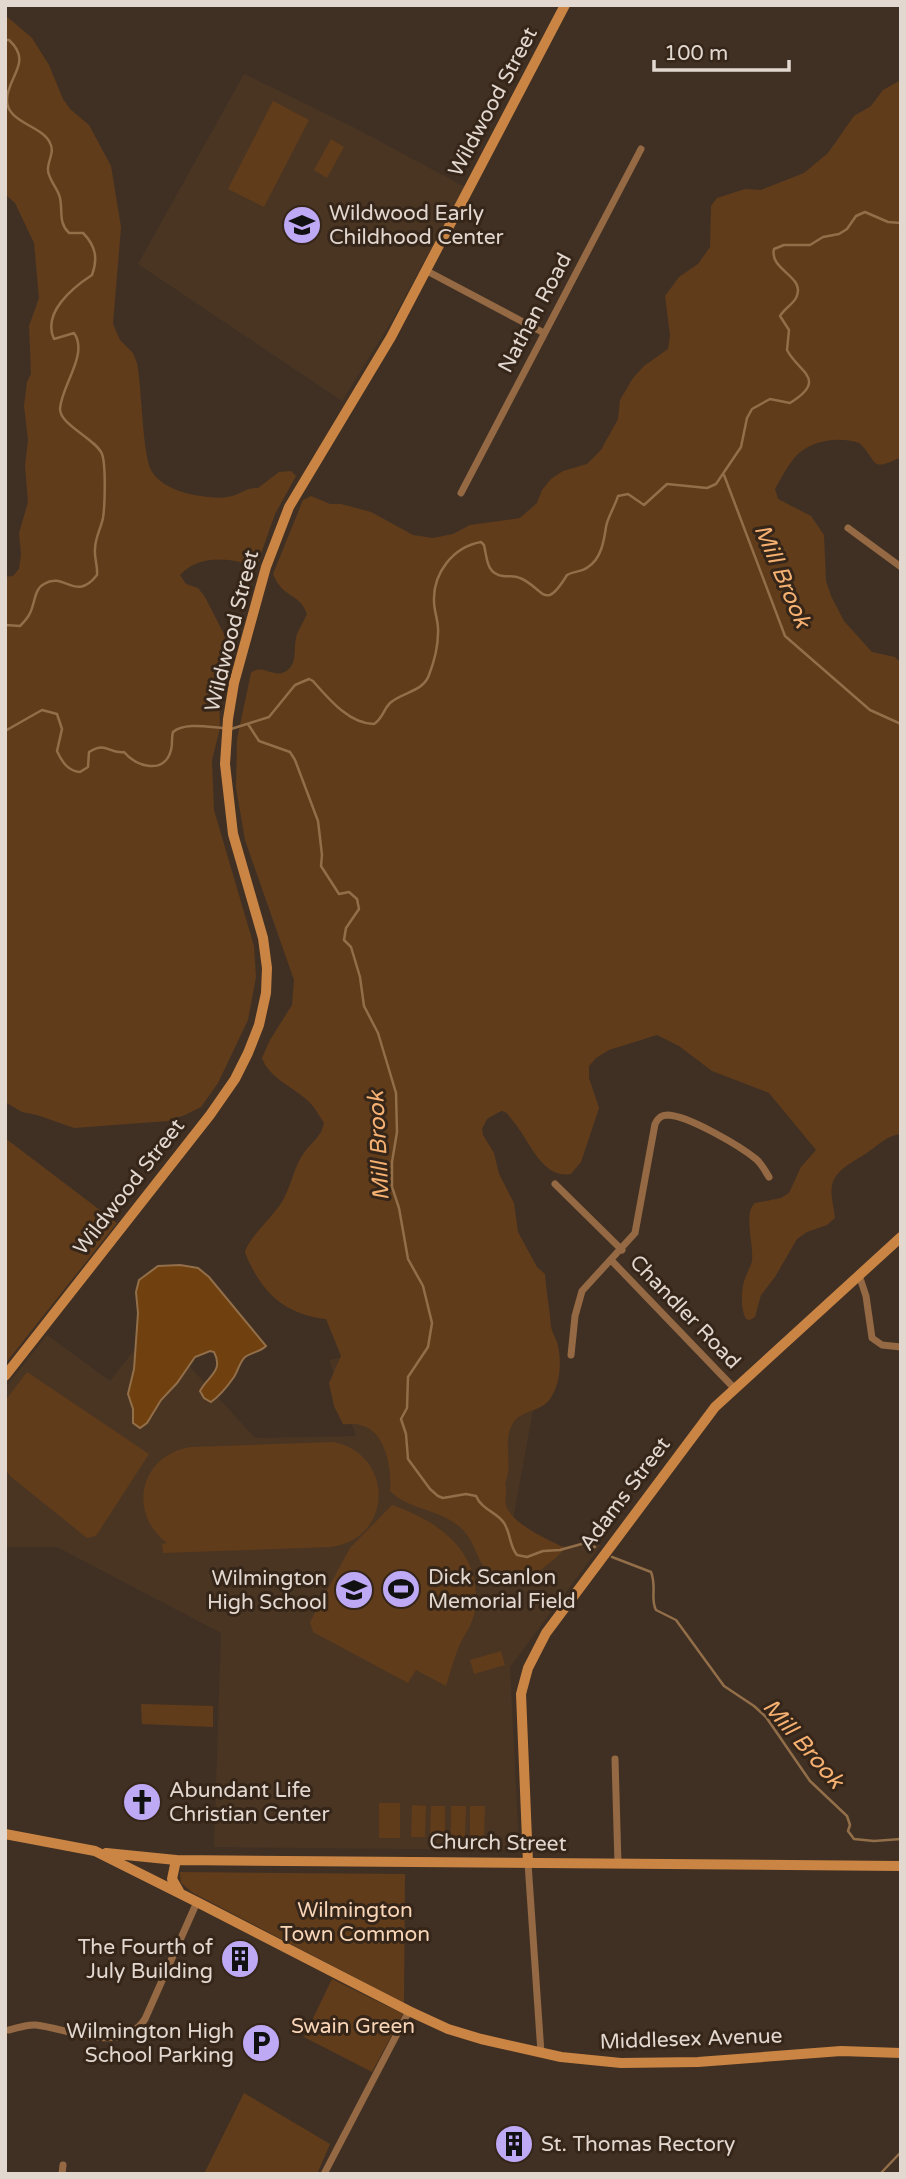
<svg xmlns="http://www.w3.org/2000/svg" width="906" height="2179" font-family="'Varela Round',sans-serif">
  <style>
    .built { fill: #4a3523 }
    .green { fill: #603c1b }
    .water { fill: #70410f; stroke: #926e49; stroke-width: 2 }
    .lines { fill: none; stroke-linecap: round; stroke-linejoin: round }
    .stream { stroke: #926e49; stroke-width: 2.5 }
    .street { stroke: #946943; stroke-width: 7 }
    .secondary { stroke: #ca8545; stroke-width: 10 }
    .labels { text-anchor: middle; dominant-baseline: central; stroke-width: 6; stroke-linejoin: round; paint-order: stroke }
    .street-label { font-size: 21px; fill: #e3d8d0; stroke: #352619 }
    .poi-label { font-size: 21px; fill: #e3d8d0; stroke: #352619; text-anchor: start }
    .park-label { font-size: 21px; fill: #f9d5b7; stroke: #352619 }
    .water-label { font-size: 23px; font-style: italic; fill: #f5b072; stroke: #352619 }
  </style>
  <rect width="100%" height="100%" fill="#403023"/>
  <path class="built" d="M244,74L355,128L465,187L391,322L342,401L138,264Z
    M153,1326L255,1438L356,1436L329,1360L357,1355L540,1372L508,1547L601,1545L510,1667L519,1850L214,1847L221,1633L57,1547H5V1388L47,1335L110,1381Z"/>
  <path class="green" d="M5,15L32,38L49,65L63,99L70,109L89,125L111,166L121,227L113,324L120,340L133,353L137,363C142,387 142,456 152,472C163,489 191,496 210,497C217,498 225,498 232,496C242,493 248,487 258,488L279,472L291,471L296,476L275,514L256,568C234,557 198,554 180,575L186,584L198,588L205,597L227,640L225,670L219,688L220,728L212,760L214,810L254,946L256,977L248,1020L218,1083L201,1107L185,1115L168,1121L74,1128L37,1115L22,1112L5,1102V577L13,576L19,569L21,554L19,533L28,502L25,466L28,440L24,406L27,382L31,374L29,326L39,298L34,243L15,203L5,194Z
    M901,80V457C868,474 878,459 859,443C839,436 811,440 796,456C788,465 781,478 775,489L778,499L811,516L824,535L826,581L831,596L844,621L872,652L895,657L901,663V1134C886,1136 880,1144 868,1152C856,1161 836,1168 832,1185C830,1194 834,1208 835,1218L827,1225L807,1232L797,1239L775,1277L761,1295L755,1317L750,1320L746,1319C740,1308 741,1287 746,1276C748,1271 751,1266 752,1261C754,1244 743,1213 755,1203L781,1198L789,1193L801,1167L816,1150L769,1093L712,1071L679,1046L657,1035L609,1050L596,1058L589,1066V1078L599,1108L581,1162L571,1174C541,1179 529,1139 513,1121C508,1115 508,1112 501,1111L487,1119L482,1129L483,1135L494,1153L499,1174L514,1203L518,1232L537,1267L545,1274C546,1292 550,1309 551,1327C552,1332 555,1337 557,1342C562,1359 561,1383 550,1399C540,1413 520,1409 512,1425C502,1445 514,1464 505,1483C508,1490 504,1498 506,1505C511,1524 549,1540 565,1548C557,1559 546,1564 537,1574L510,1575L494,1579C477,1566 477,1543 462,1529C440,1508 410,1511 390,1491C392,1470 386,1430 360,1425C354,1423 349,1425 343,1424L334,1406L329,1383L341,1356L326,1319C284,1314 262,1293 245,1253C246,1241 272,1217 280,1205C292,1187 293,1166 306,1150C314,1140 321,1137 324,1123C320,1117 316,1109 311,1104C297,1088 270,1080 262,1058L270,1040L292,1005L294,980L245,840L236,788L237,739L251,673C261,664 271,676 282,673C300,667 292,648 297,634C300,627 304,621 307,614C299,592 283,599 273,574L303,500L311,496L330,504H341L371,512L413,535L433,538L453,534L470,525L520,518L537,503L542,490L551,479L563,471L587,464L601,450L618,419L620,400L633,378L644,366L668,349L670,335L665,296L679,277L698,264L710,247L711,206L717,198L745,189L761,190L804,173L828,153L854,116L871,106L883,90Z
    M273,101L309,120L264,207L228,189Z
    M331,139L344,147L327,178L314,170Z
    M5,1138L117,1223L5,1364Z
    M27,1372L149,1454L96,1536L87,1538L10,1476L5,1469V1401Z
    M334,1442C395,1455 393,1539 331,1547L163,1553L162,1544L167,1543C126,1512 141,1454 191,1447Z
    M392,1505C442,1522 486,1556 474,1615C471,1627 462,1638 458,1649C453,1661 450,1674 446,1686L416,1670L408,1683L313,1632L310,1622L350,1548Z
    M501,1651L505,1665L474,1674L470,1660Z
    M141,1704L213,1706V1727L142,1724Z
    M379,1803H400V1838H379Z
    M412,1805L426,1806L425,1837H411Z
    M431,1806H445V1837H430Z
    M451,1806H466L465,1838L451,1837Z
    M470,1806H485L484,1838L470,1837Z
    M180,1872L405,1874L404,2003L193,1893L181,1883Z
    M332,1979L403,2014L372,2072L304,2037Z
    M244,2093L330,2144L317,2174H204Z"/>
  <path class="water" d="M180,1265L198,1268L209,1277L266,1346C260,1352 252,1352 245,1357C239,1363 238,1371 234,1377C227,1387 221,1395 211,1402L204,1398L200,1391C208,1376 224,1371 214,1352L210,1351L195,1357L177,1383L161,1400L147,1423L140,1428L133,1423V1409L128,1394L134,1369L138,1313L136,1292L139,1280L158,1266Z"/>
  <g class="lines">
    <path class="stream" d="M5,40H9C33,62 8,76 7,99C6,123 42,125 50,143C55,152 48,160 48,169C47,178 58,188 60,198C63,212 58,222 69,233H83C96,246 98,259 92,275C72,288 42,313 54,339L74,333C89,354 61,386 60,409C60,425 96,439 102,454C106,465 105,505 103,518C101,528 95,538 95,549C94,558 98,566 97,575C75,603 65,571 44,584C34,589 35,604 30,613C28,618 24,622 20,626L5,625
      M724,475L785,636L870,710L901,724
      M248,724L259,741L290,752L295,760L318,821L322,855L321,866L339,894L349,892L357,899L359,909L346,928L344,940L351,947L360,977L364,1006L378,1033L396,1093L397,1132L392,1162V1187L399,1208L408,1259L423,1286L432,1323L428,1347L408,1377L407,1408L401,1419L406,1434L408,1459L430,1489L438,1496L443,1498L466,1494L476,1496C482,1510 497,1512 504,1523C511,1534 509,1545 517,1555L527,1557L543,1551L560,1550L585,1543L595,1547
      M231,729L269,717L295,685L309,679L313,681C328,698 349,724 374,724C383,718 383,710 390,703C402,692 423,692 429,675C434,662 438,646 438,633C439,622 434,612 434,601C433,573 453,547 481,542L484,545C487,557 486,574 503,576C509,577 514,575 520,578C544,588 544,613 567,575C574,571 582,572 588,567C601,559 604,541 606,527C607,519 615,506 618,496L628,494L644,505L667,484L707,488L716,484L741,447L747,418L752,409L770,399L790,403C829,379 798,372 787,350L789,330L780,316C784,309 792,305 796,298C807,276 769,271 774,249L784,245H810L823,237L839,234L847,229L856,216L865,212L888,222L901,223
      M5,731L42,710L57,714L62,729L57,751C62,762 68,771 80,772L88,767L89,752C107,741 108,754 124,752C136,767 165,775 171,750C173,744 171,738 173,732C184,722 209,727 224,728
      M612,1557L651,1572C657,1587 650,1599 656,1610L676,1620L724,1686L754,1706L766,1717L810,1781L847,1816L850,1825L848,1831L854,1839L874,1841L901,1839
      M880,2174L901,2152"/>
    <path class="street" d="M427,271L544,333
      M461,493L641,149
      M848,528L901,567
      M555,1184L622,1250
      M611,1260L734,1388
      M859,1275L866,1296L872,1338L882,1345L901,1347
      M571,1355L575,1316L582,1291L635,1233L655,1124C658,1118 661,1115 668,1115C689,1116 740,1146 756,1159C762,1164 765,1171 769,1177
      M615,1759L618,1864
      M528,1863L541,2053
      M9,2030C18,2028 27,2024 36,2025C70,2029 122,2055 145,2019L197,1902
      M62,2174L63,2165
      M324,2174L409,2011"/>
    <path class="secondary" d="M5,1376L210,1115L235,1079L248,1053L259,1025L266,993L267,968L263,938L233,834L225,764L228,719L234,683L266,567L289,507L391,337L565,5
      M5,1834L95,1851L197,1902L409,2011L448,2029L481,2039L561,2057L621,2063L698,2062L841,2051L901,2053
      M106,1853L176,1860L901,1866
      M176,1860L172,1879L180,1893
      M528,1863L521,1694L528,1668L546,1633L715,1407L901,1237"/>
  </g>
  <defs>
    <symbol id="school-disc" viewBox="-11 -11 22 22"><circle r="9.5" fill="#bea9f5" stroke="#352619"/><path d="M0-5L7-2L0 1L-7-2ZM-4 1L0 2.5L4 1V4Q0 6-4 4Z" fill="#111"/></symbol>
    <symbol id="stadium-disc" viewBox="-11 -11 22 22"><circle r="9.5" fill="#bea9f5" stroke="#352619"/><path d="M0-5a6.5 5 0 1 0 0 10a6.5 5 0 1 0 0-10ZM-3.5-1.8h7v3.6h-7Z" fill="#111"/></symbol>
    <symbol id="church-disc" viewBox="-11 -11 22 22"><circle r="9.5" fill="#bea9f5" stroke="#352619"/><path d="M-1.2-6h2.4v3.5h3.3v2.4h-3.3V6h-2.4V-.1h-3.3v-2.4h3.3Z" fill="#111"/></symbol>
    <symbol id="building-disc" viewBox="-11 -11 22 22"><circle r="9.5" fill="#bea9f5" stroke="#352619"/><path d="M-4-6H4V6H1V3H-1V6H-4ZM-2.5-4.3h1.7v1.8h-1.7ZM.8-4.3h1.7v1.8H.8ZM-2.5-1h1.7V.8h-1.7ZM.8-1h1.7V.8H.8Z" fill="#111"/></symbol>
    <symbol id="parking-disc" viewBox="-11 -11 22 22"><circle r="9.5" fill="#bea9f5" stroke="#352619"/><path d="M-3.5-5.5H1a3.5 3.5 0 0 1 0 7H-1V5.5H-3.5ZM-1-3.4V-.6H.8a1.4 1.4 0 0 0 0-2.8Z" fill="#111"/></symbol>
  </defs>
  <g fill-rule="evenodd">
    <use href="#school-disc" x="280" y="203" width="44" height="44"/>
    <use href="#stadium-disc" x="379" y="1567" width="44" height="44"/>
    <use href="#school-disc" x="332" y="1568" width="44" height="44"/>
    <use href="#church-disc" x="120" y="1780" width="44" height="44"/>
    <use href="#building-disc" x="218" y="1937" width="44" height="44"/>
    <use href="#parking-disc" x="239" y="2021" width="44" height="44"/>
    <use href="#building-disc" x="492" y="2122" width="44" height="44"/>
  </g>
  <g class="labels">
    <g class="street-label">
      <text transform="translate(493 102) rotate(-62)">Wildwood Street</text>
      <text transform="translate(535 313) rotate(-62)">Nathan Road</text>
      <text transform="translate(232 631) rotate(-76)">Wildwood Street</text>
      <text transform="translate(129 1187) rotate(-52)">Wildwood Street</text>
      <text transform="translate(685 1312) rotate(46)">Chandler Road</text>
      <text transform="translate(625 1494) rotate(-53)">Adams Street</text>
      <text transform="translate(498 1843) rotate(1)">Church Street</text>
      <text transform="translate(691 2039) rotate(-2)">Middlesex Avenue</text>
    </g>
    <g class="poi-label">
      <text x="329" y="213">Wildwood Early<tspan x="329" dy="24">Childhood Center</tspan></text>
      <text x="428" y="1577">Dick Scanlon<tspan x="428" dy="24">Memorial Field</tspan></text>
      <text x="327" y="1578" text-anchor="end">Wilmington<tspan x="327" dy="24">High School</tspan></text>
      <text x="169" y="1790">Abundant Life<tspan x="169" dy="24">Christian Center</tspan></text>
      <text x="213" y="1947" text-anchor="end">The Fourth of<tspan x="213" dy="24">July Building</tspan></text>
      <text x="234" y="2031" text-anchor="end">Wilmington High<tspan x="234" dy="24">School Parking</tspan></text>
      <text x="541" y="2144">St. Thomas Rectory</text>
    </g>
    <g class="park-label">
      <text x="355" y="1910">Wilmington<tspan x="355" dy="24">Town Common</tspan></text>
      <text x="353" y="2026">Swain Green</text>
    </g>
    <g class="water-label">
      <text transform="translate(782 576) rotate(67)">Mill Brook</text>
      <text transform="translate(379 1146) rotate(-93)">Mill Brook</text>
      <text transform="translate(803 1744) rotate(49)">Mill Brook</text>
    </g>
  </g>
  <rect width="906" height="2179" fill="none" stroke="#e3d8d0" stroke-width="14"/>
  <path d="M654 60v10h135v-10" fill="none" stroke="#e3d8d0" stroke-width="3.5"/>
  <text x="664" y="60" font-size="21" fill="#e3d8d0" stroke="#352619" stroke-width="5" paint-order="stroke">100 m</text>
</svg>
